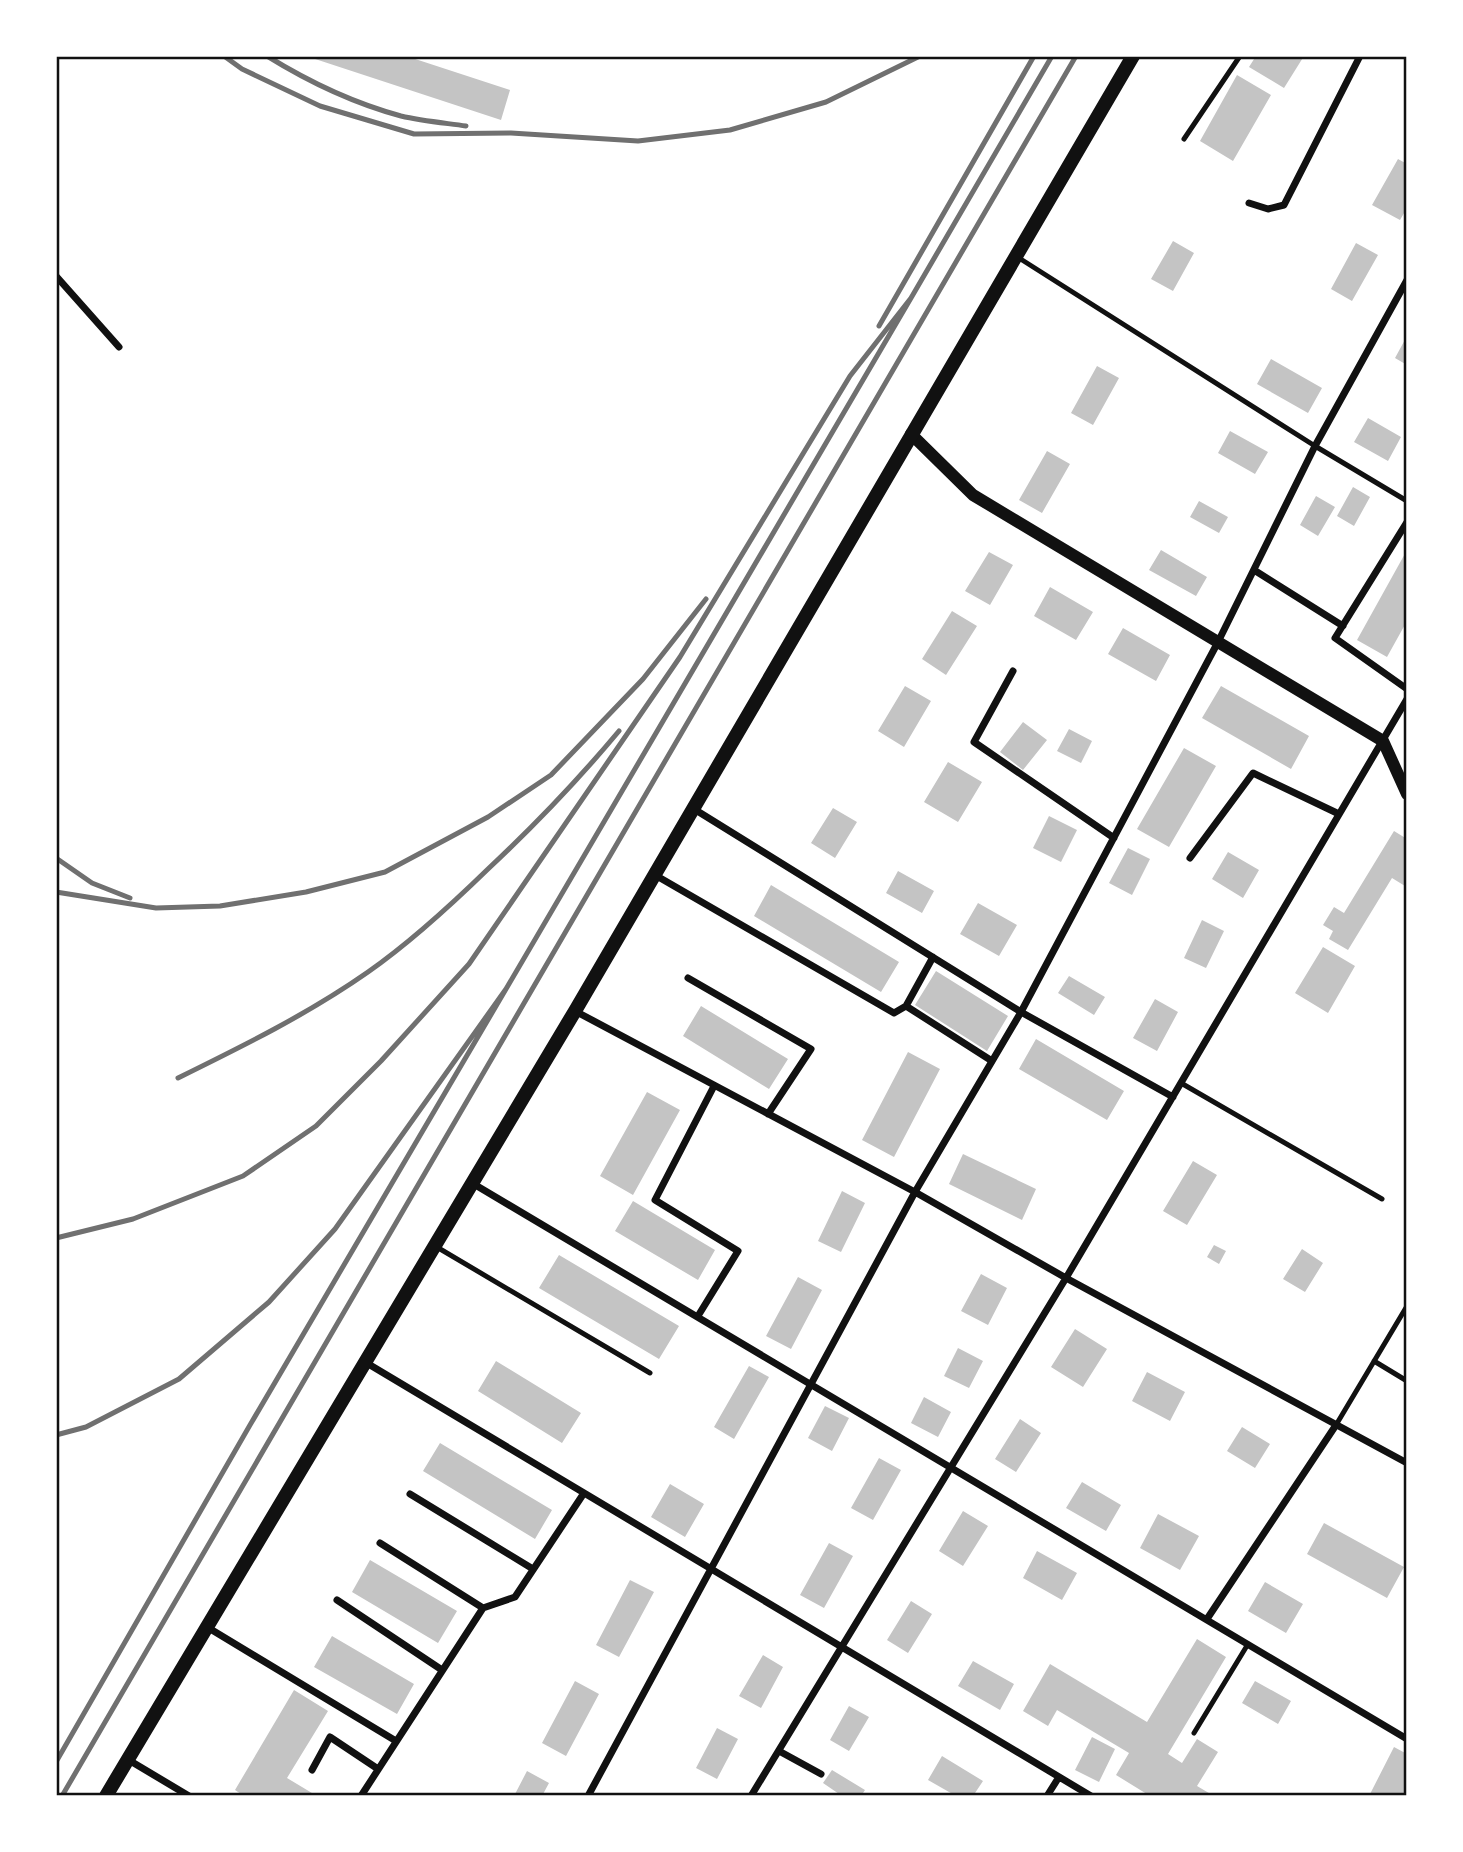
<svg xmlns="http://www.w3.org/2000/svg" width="1463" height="1852" font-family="'Fira Sans',sans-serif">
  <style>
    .building { fill: #c4c4c4 }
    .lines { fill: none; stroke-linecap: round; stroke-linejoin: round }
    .service { stroke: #111; stroke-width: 5 }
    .minor { stroke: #111; stroke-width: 7 }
    .tertiary { stroke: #111; stroke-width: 12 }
    .secondary { stroke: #111; stroke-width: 14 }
    .rail { stroke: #707070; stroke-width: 5 }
    .neatline { fill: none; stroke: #111; stroke-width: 2.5 }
  </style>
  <rect width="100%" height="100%" fill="#fff"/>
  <path class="building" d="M306,56H406L510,90L501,120Z
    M1256,56H1304L1284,88L1249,67Z
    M1237,75L1271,95L1233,161L1200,141Z
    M1398,159L1407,164V208L1400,220L1372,205Z
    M1173,241L1194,253L1173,291L1151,279Z
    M1356,243L1378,255L1352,301L1331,289Z
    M1407,336V365L1395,358Z
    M1271,359L1322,388L1308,413L1257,384Z
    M1097,366L1119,378L1093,425L1071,413Z
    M1368,418L1401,437L1388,461L1354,442Z
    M1230,431L1268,452L1255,474L1218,453Z
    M1047,451L1070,464L1042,513L1019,500Z
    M1353,487L1370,497L1354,526L1337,516Z
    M1316,496L1335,507L1318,536L1300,525Z
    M1199,501L1228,517L1219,533L1190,517Z
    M1161,550L1207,577L1196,596L1149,570Z
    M1407,550V621L1387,657L1357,640Z
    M989,552L1013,565L990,605L965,591Z
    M1050,587L1093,612L1076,640L1034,616Z
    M952,611L977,626L946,675L922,659Z
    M1123,628L1170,655L1156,681L1108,654Z
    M905,686L931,701L904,747L878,731Z
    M1221,686L1309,736L1291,769L1202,718Z
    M1023,722L1047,740L1023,770L1000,752Z
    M1069,729L1092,741L1081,763L1057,751Z
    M1184,748L1216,766L1169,847L1137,829Z
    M948,762L982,782L958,822L924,802Z
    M833,808L857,822L835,858L811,843Z
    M1049,816L1077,830L1061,862L1033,848Z
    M1394,831L1407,839V883L1405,886L1392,878L1348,950L1329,939L1333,931L1323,925L1334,907L1344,913Z
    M1128,848L1150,859L1132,895L1109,883Z
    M1228,852L1259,870L1243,898L1212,879Z
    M898,871L934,891L922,913L886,893Z
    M771,885L899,962L881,992L754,916Z
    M978,903L1017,925L999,956L960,934Z
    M1202,920L1224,931L1206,968L1184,958Z
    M1323,947L1355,966L1328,1013L1295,993Z
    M936,971L1008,1016L987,1051L915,1005Z
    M1069,976L1105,997L1094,1015L1058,993Z
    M1155,999L1178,1012L1157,1051L1133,1038Z
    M701,1006L788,1059L769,1089L683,1036Z
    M1036,1039L1124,1091L1107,1120L1019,1069Z
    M908,1052L940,1069L894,1157L862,1140Z
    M647,1092L680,1110L633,1195L600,1176Z
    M963,1154L1036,1189L1022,1220L949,1184Z
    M1193,1161L1217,1175L1187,1225L1163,1211Z
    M842,1191L865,1203L841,1252L818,1241Z
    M633,1201L715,1250L698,1280L615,1231Z
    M1214,1245L1226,1251L1219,1264L1207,1257Z
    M1302,1249L1323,1263L1305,1292L1283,1279Z
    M559,1255L679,1326L659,1359L539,1288Z
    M981,1274L1007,1288L988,1325L961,1311Z
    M798,1277L822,1290L791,1349L766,1336Z
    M1075,1329L1107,1349L1083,1387L1051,1367Z
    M958,1348L983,1361L969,1388L944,1376Z
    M496,1361L581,1413L562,1443L478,1391Z
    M749,1366L769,1377L734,1439L714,1427Z
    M1147,1372L1185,1392L1170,1421L1132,1401Z
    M924,1397L951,1412L938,1437L911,1423Z
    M825,1406L849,1418L832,1451L808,1438Z
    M1020,1419L1041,1433L1016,1472L995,1459Z
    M1242,1427L1270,1444L1255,1468L1227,1451Z
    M440,1443L552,1510L535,1539L423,1471Z
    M879,1458L901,1470L873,1520L851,1508Z
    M1082,1482L1121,1505L1106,1531L1066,1508Z
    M670,1484L704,1504L685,1537L651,1517Z
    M963,1511L988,1526L963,1566L939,1551Z
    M1158,1514L1199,1536L1180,1570L1140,1548Z
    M1324,1523L1404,1567L1387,1598L1307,1554Z
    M829,1543L853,1556L824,1608L800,1595Z
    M1037,1551L1077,1573L1062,1600L1023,1578Z
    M370,1560L457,1611L438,1643L352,1592Z
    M630,1580L654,1592L619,1657L596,1645Z
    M1265,1582L1303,1604L1286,1633L1248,1611Z
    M911,1601L932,1614L908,1653L887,1640Z
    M332,1636L414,1684L397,1714L314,1667Z
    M1197,1639L1226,1657L1168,1754L1182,1763L1197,1739L1218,1752L1197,1786L1214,1796H1150L1116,1775L1129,1753L1057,1710L1048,1726L1023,1711L1050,1664L1147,1722Z
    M763,1655L783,1667L761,1708L739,1696Z
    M973,1661L1014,1684L1000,1710L958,1686Z
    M575,1681L599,1694L566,1756L542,1743Z
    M1255,1681L1291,1701L1278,1724L1242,1703Z
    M294,1690L328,1711L287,1778L317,1796H244L235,1790Z
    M849,1706L869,1717L849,1751L830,1740Z
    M717,1728L738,1739L717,1779L696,1768Z
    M1092,1737L1115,1749L1099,1782L1075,1770Z
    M1394,1747L1407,1754V1796H1369Z
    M942,1756L983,1781L973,1796H956L928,1780Z
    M832,1770L865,1790L861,1796H842L823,1783Z
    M527,1771L549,1783L542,1796H514Z"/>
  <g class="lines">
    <path class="service" d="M1184,139L1240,56
      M1019,258L1315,446L1407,501
      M1181,1083L1382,1199
      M435,1246L650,1373
      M1374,1361L1407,1381
      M1336,1425L1407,1306
      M1194,1733L1248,1644"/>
    <path class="minor" d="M1249,203L1268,209L1284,205L1360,56
      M56,276L119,347
      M1407,522L1335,638L1407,689
      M1254,570L1343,626
      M1013,671L974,742L1114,838
      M694,809L1021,1012L1173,1097
      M1190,858L1253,773L1339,814
      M655,875L894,1013L906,1006L992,1061
      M688,978L811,1049L768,1114
      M906,1006L933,957
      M575,1011L915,1192L1066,1278L1407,1463
      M472,1183L1407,1739
      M698,1316L738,1251L655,1200L714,1086
      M365,1362L1091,1796
      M410,1494L533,1569
      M380,1543L483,1608
      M337,1600L442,1670
      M1207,1619L1336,1425
      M207,1627L396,1741
      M779,1751L821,1774
      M127,1759L189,1796
      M312,1770L330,1737L378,1769
      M361,1796L483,1608L515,1597L584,1493
      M588,1796L915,1192L1021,1012L1218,642L1315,446L1407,280
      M751,1796L1066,1278L1407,699
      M1047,1796L1059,1777"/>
    <path class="tertiary" d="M911,434L973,495L1383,741L1407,794"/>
    <path class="secondary" d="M106,1796L575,1011L1133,56"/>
    <path class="rail" d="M224,56L242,69L320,106L414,134L511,133L638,141L730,130L826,102L920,56
      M267,56C309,82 353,103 401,116C422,121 445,123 466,126
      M911,298L1052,56
      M879,326L1034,56
      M56,858L92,883L130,898
      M56,892L156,908L220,906L306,892L385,872L488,817L551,775L643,679L706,599
      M178,1078C243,1046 308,1014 368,972C411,942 450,906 488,869C535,825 578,780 619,731
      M56,1238L133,1219L243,1176L316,1126L381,1061L469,964L680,657L850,376L911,298L506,989
      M56,1435L86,1427L179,1379L269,1302L335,1229L506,989L250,1425L56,1762
      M62,1796L1076,56"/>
  </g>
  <rect width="1463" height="1852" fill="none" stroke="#ffffff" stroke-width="116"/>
  <rect x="58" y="58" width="1347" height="1736" class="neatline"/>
</svg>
